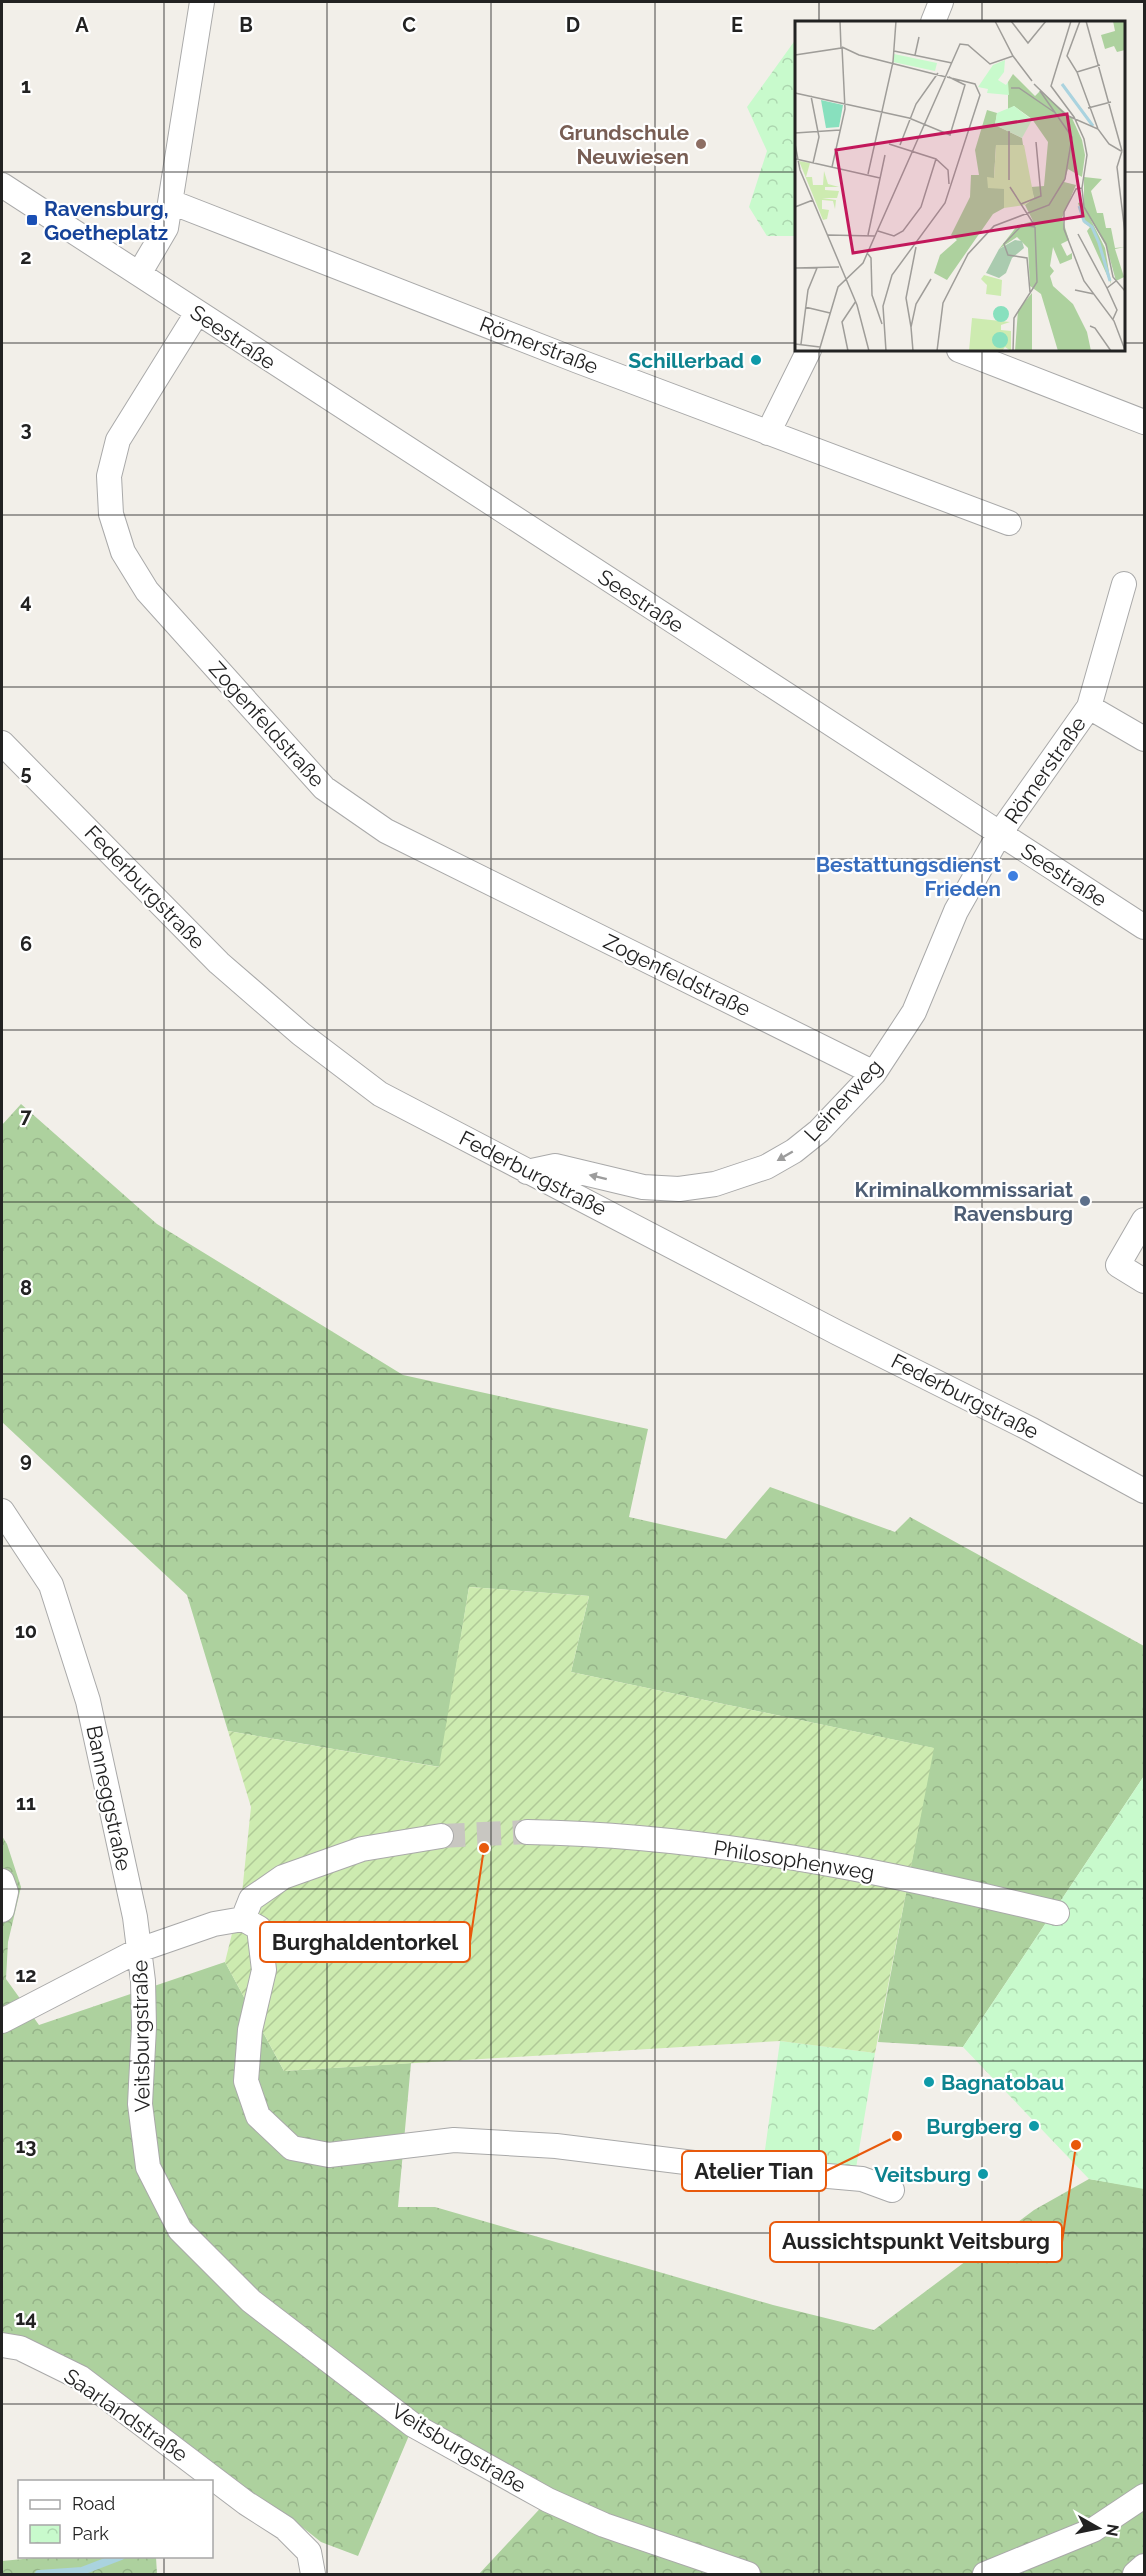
<svg xmlns="http://www.w3.org/2000/svg" width="1146" height="2576" font-family="Raleway,sans-serif">
  <style>
    .forest { fill: url(#forest-crowns) }
    .park { fill: url(#park-crowns) }
    .garden { fill: url(#garden-furrows) }
    .lines { fill: none; stroke-linecap: round; stroke-linejoin: round }
    .stream { stroke: #aad3df; stroke-width: 8 }
    .minor-tunnel { stroke: #c8c6c1; stroke-width: 24; stroke-dasharray: 24 12; stroke-linecap: butt }
    .minor-casing { stroke: #a9a9a9; stroke-width: 26 }
    .minor { stroke: #fff; stroke-width: 24 }
    .oneway { fill: #9c9c9c }
    .grid { fill: none; stroke: #222; stroke-width: 1.5; stroke-opacity: 0.55 }
    .education-dot { fill: #8d6e63; stroke: #fff; stroke-width: 2 }
    .transit-dot { fill: #1a4fb4; stroke: #fff; stroke-width: 2 }
    .culture-dot { fill: #0f9aa8; stroke: #fff; stroke-width: 2 }
    .shop-dot { fill: #3f7fe0; stroke: #fff; stroke-width: 2 }
    .service-dot { fill: #5c6f8a; stroke: #fff; stroke-width: 2 }
    .labels { text-anchor: middle; dominant-baseline: central; stroke-width: 4.5; stroke-linejoin: round; paint-order: stroke }
    .education-label { font-size: 21px; font-weight: bold; fill: #785e54; stroke: #fff; text-anchor: end }
    .transit-label { font-size: 21px; font-weight: bold; fill: #164399; stroke: #fff; text-anchor: start }
    .street-label { font-size: 21px; fill: #222; stroke: #fff }
    .culture-label { font-size: 21px; font-weight: bold; fill: #0d838f; stroke: #fff; text-anchor: end }
    .shop-label { font-size: 21px; font-weight: bold; fill: #366cbe; stroke: #fff; text-anchor: end }
    .service-label { font-size: 21px; font-weight: bold; fill: #4e5e75; stroke: #fff; text-anchor: end }
    .inset-river { fill: none; stroke: #aad3df; stroke-width: 3 }
    .inset-road { fill: none; stroke: #9f9d99; stroke-width: 1.5 }
    .view { fill: #c2185b; fill-opacity: 0.15; stroke: #c2185b; stroke-width: 3 }
    .inset-edge { fill: none; stroke: #222; stroke-width: 3 }
    .grid-label { font-size: 20px; text-anchor: middle; font-weight: bold; fill: #222; stroke: #fff; stroke-width: 4.5; stroke-linejoin: round; paint-order: stroke }
    .leader { fill: none; stroke: #e8590c; stroke-width: 2 }
    .callout-dot { fill: #e8590c; stroke: #fff; stroke-width: 2 }
    .callout { fill: #fff; stroke: #e8590c; stroke-width: 2 }
    .callout-label { font-size: 22px; text-anchor: middle; font-weight: bold; fill: #222 }
  </style>
  <defs>
    <pattern id="forest-crowns" width="20" height="18" patternUnits="userSpaceOnUse" patternTransform="scale(1.5)"><rect width="20" height="18" fill="#add19e"/><path d="M2 6a3 3 0 1 1 6 0M12 15a3 3 0 1 1 6 0" fill="none" stroke="#95b388"/></pattern>
    <pattern id="park-crowns" width="20" height="18" patternUnits="userSpaceOnUse" patternTransform="scale(1.5)"><rect width="20" height="18" fill="#c8facc"/><path d="M2 6a3 3 0 1 1 6 0M12 15a3 3 0 1 1 6 0" fill="none" stroke="#acd6af"/></pattern>
    <pattern id="garden-furrows" width="10" height="10" patternUnits="userSpaceOnUse" patternTransform="scale(1.5)"><rect width="10" height="10" fill="#cdebb0"/><path d="M-1 1l2-2M0 10L10 0M9 11l2-2" fill="none" stroke="#b0c997"/></pattern>
  </defs>
  <rect width="100%" height="100%" fill="#f2efe9"/>
  <path class="forest" d="M21,1104L157,1224L403,1375L648,1429L629,1517L726,1539L770,1487L895,1532L910,1517L1144,1646V1776L963,2047L878,2042L933,1748L571,1672L589,1596L469,1587L440,1767L228,1731L187,1595L2,1422V1125Z
    M2,1836L7,1844L21,1887L8,1942L6,1979L39,2025L225,1962L284,2071L411,2063L398,2207H435L773,2305L874,2330L1034,2210L1089,2179L1144,2188V2566L1135,2574H479L548,2500L413,2426L358,2556L321,2542L287,2515L256,2504L81,2378L2,2345Z
    M44,2557H156L157,2574H2V2561Z"/>
  <path class="park" d="M796,39V236H767L749,207L767,151L747,107Z
    M1144,1776V2189L1089,2179L963,2047Z
    M780,2041L875,2053L856,2168L764,2157Z"/>
  <path class="garden" d="M469,1587L589,1596L571,1672L934,1748L875,2053L780,2041L284,2071L225,1962L242,1893L251,1807L228,1731L439,1767Z"/>
  <g class="lines">
    <path class="stream" d="M39,2574L82,2571L121,2556"/>
    <path class="minor-tunnel" d="M441,1836L527,1832"/>
    <defs>
      <path id="minor" d="M933,22L941,2
        M2,185L1144,927
        M171,202L578,361L1009,523
        M139,274L166,228L202,2
        M197,313L118,440L109,476L111,514L123,552L147,591L324,788L386,831L874,1073
        M959,350L1144,422
        M768,433L809,350
        M1089,707L1144,739
        M2,743L219,963L301,1034L380,1094L838,1333L1032,1430L1144,1491
        M527,1172L555,1166L643,1187L679,1189L715,1184L766,1167L794,1151L819,1131L874,1073L914,1012L956,911L1000,833L1089,707L1124,584
        M1144,1220L1118,1265L1144,1281
        M2,1511L51,1585L88,1701L135,1917L143,1981L144,2027L140,2104L148,2167L180,2230L251,2301L413,2425L548,2500L604,2525L748,2574
        M527,1832C707,1835 883,1871 1057,1913
        M2,1881L6,1892L2,1910
        M243,1919L251,1899L283,1877L362,1849L441,1836
        M2,2021L139,1950L214,1924L243,1919L259,1928L264,1970L250,2030L246,2081L258,2116L292,2148L329,2155L454,2140L556,2146L726,2167L862,2179L892,2190
        M2,2345L20,2348L81,2378L246,2503L285,2528L309,2552L313,2574
        M985,2574L1093,2530L1144,2496
        M1135,2574L1144,2566"/>
    </defs>
    <use href="#minor" class="minor-casing"/>
    <use href="#minor" class="minor"/>
  </g>
  <defs><path id="oneway-solid" d="M-6-.8H1V-3.2L6.5 0L1 3.2V.8H-6Z" transform="scale(1.5)"/></defs>
  <g class="oneway">
    <use href="#oneway-solid" transform="translate(785 1156) rotate(150)"/>
    <use href="#oneway-solid" transform="translate(598 1177) rotate(-166)"/>
  </g>
  <path class="grid" d="M164,2V2482M327,2V2574M491,2V2574M655,2V2574M819,2V22M982,2V22M2,172H796M1124,172H1144M2,343H796M1124,343H1144M819,350V2574M982,350V2574M2,515H1144M2,687H1144M2,859H1144M2,1030H1144M2,1202H1144M2,1374H1144M2,1546H1144M2,1717H1144M2,1889H1144M2,2061H1144M2,2233H1144M2,2404H1144M164,2556V2574"/>
  <circle class="education-dot" cx="701" cy="144" r="6"/>
  <rect class="transit-dot" x="26" y="214" width="12" height="12" rx="3"/>
  <g class="culture-dot">
    <circle cx="756" cy="360" r="6"/>
    <circle cx="929" cy="2082" r="6"/>
    <circle cx="1034" cy="2126" r="6"/>
    <circle cx="983" cy="2174" r="6"/>
  </g>
  <circle class="shop-dot" cx="1013" cy="876" r="6"/>
  <circle class="service-dot" cx="1085" cy="1201" r="6"/>
  <g class="labels">
    <g class="education-label">
      <text x="689" y="132">Grundschule<tspan x="689" dy="24">Neuwiesen</tspan></text>
    </g>
    <g class="transit-label">
      <text x="44" y="208">Ravensburg,<tspan x="44" dy="24">Goetheplatz</tspan></text>
    </g>
    <g class="street-label">
      <text transform="translate(233 337) rotate(34)">Seestraße</text>
      <text transform="translate(539 345) rotate(21)">Römerstraße</text>
      <text transform="translate(641 601) rotate(33)">Seestraße</text>
      <text transform="translate(267 724) rotate(48)">Zogenfeldstraße</text>
      <text transform="translate(1045 770) rotate(-55)">Römerstraße</text>
      <text transform="translate(1064 875) rotate(33)">Seestraße</text>
      <text transform="translate(145 887) rotate(46)">Federburgstraße</text>
      <text transform="translate(677 975) rotate(26)">Zogenfeldstraße</text>
      <text transform="translate(843 1100) rotate(-47)">Leinerweg</text>
      <text transform="translate(533 1173) rotate(27)">Federburgstraße</text>
      <text transform="translate(965 1396) rotate(27)">Federburgstraße</text>
      <text transform="translate(109 1798) rotate(78)">Banneggstraße</text>
      <text transform="translate(794 1860) rotate(9)">Philosophenweg</text>
      <text transform="translate(141 2036) rotate(-91)">Veitsburgstraße</text>
      <text transform="translate(126 2415) rotate(35)">Saarlandstraße</text>
      <text transform="translate(459 2448) rotate(31)">Veitsburgstraße</text>
    </g>
    <g class="culture-label">
      <text x="744" y="360">Schillerbad</text>
      <text x="941" y="2082" text-anchor="start">Bagnatobau</text>
      <text x="1022" y="2126">Burgberg</text>
      <text x="971" y="2174">Veitsburg</text>
    </g>
    <g class="shop-label">
      <text x="1001" y="864">Bestattungsdienst<tspan x="1001" dy="24">Frieden</tspan></text>
    </g>
    <g class="service-label">
      <text x="1073" y="1189">Kriminalkommissariat<tspan x="1073" dy="24">Ravensburg</tspan></text>
    </g>
  </g>
  <g transform="translate(795 21)">
    <rect width="330" height="330" fill="#f2efe9"/>
    <path d="M4,140L15,142L11,156H17L18,164H28L29,150L33,163L44,166H30V169L44,170L42,177H27L41,179L40,188L38,180L27,179V188L34,189L32,198L28,199ZM189,254L207,259L206,275L191,273L192,264L186,258ZM177,297L215,301L206,304V309L216,310V330L210,326L207,330H174Z" fill="#cdebb0"/>
    <path d="M318,0H330V29L322,31L319,25L310,28L306,14L320,10ZM218,53L240,75L245,70L277,97L287,119L290,134L287,156L273,148L269,161L281,164L267,197L274,219L266,223L272,235L277,232V238L265,243L258,226L255,245L259,250L255,255L258,265L278,283L292,311L296,330H263L246,273L235,265L233,227L222,216L204,228L222,205L238,200L230,184L239,177L236,166L249,165L253,121L237,98L219,85L213,89V61ZM192,89L202,92L200,104L227,117L228,124H201L199,157L193,167H209V187L198,193L152,259L139,252L145,234L162,219L156,214L175,176L176,154H184L180,129ZM289,156L307,158L296,170L302,192H308L311,207H316L320,227L330,226L320,228L329,256L321,260L312,227L289,186ZM287,181L310,227L316,263L292,210L295,206L289,202L283,182ZM237,272V330H220L223,289Z" fill="#add19e"/>
    <path d="M220,219L227,220L229,227L217,237L211,252L204,257L191,252L204,228Z" fill="#aacbaf"/>
    <path d="M99,33L142,42L140,50L98,41ZM210,39L209,51L203,59L211,64L213,61L214,74L192,72L193,68L183,66L198,44ZM219,85L237,99L227,117L200,104L202,92Z" fill="#c8facc"/>
    <path d="M201,124H229L239,177L230,184L209,187V168L193,167L192,156L199,157Z" fill="#cdebb0"/>
    <path d="M26,79L48,84L44,106L31,107ZM198 293a8 8 0 1 1 16 0a8 8 0 1 1-16 0ZM197 319a8 8 0 1 1 16 0a8 8 0 1 1-16 0Z" fill="#88e0be"/>
    <path class="inset-river" d="M267,63L298,105M284,185L289,200L297,206L304,222L315,260"/>
    <path class="inset-road" d="M200,0L218,35L237,60M216,0L233,22L251,0M276,0L256,65L279,96L289,118L292,134L287,167L289,186L311,223L318,256L330,270M285,0L272,35L282,51L303,108M291,0L327,130M330,5V42M47,26L64,34L151,56M99,30L157,42M0,34L46,27L45,0M120,34L124,16M282,51L305,44M239,63L271,94L303,108L314,123L326,130M216,67H224L259,91M0,72L114,97L155,114L170,64L154,56M16,75L24,116L18,142M293,87L316,81M214,110V159M0,112L45,109M0,123L5,149L62,284L74,330M94,123L141,138L153,149L154,163M105,124L121,83L143,52M327,130L322,146L330,212M1,138L85,157M37,146L50,88L47,26M73,153L98,41L101,0M215,166L240,205M287,167L281,168L269,191V208L289,260L319,300L330,329M226,183L246,175L241,121M0,186L18,179M83,210L99,215L108,210L126,186L141,138M283,213L312,267M33,214L80,215M73,214L90,134M73,233L76,237L77,274L87,303M0,247L44,246M280,269L299,273M235,271L232,237L213,234L209,223L227,204L240,206M10,286L35,292M318,298L322,289L312,267L321,260M295,305L300,307L316,330M116,306L111,277L121,226M0,323L25,326M6,323L13,269L22,247M24,330L43,266L68,242L165,23L173,24L195,43L218,35M53,330L47,301L61,280M91,330L88,285L97,254L150,182L185,74L180,63L152,56M118,330L116,306L121,283L136,258M142,330L148,282L173,233L199,205L254,184L270,158L277,116L245,70M218,330L219,297L242,261L240,206"/>
    <path class="view" d="M272,93L288,195L58,232L41,129Z"/>
    <rect width="330" height="330" class="inset-edge"/>
  </g>
  <g class="grid-label">
    <text x="82" y="32">A</text>
    <text x="246" y="32">B</text>
    <text x="409" y="32">C</text>
    <text x="573" y="32">D</text>
    <text x="737" y="32">E</text>
    <text x="26" y="93">1</text>
    <text x="26" y="264">2</text>
    <text x="26" y="436">3</text>
    <text x="26" y="608">4</text>
    <text x="26" y="780">5</text>
    <text x="26" y="951">6</text>
    <text x="26" y="1123">7</text>
    <text x="26" y="1295">8</text>
    <text x="26" y="1467">9</text>
    <text x="26" y="1638">10</text>
    <text x="26" y="1810">11</text>
    <text x="26" y="1982">12</text>
    <text x="26" y="2153">13</text>
    <text x="26" y="2325">14</text>
  </g>
  <path class="leader" d="M484 1848L470 1942M897 2136L826 2171M1076 2145L1062 2242"/>
  <g class="callout-dot">
    <circle cx="484" cy="1848" r="6"/>
    <circle cx="897" cy="2136" r="6"/>
    <circle cx="1076" cy="2145" r="6"/>
  </g>
  <g class="callout">
    <rect x="260" y="1922" width="210" height="40" rx="6"/>
    <rect x="682" y="2151" width="144" height="40" rx="6"/>
    <rect x="770" y="2222" width="292" height="40" rx="6"/>
  </g>
  <g class="callout-label">
    <text x="365" y="1950">Burghaldentorkel</text>
    <text x="754" y="2179">Atelier Tian</text>
    <text x="916" y="2249">Aussichtspunkt Veitsburg</text>
  </g>
  <rect width="1146" height="2576" fill="none" stroke="#222222" stroke-width="6"/>
  <rect x="18" y="2480" width="195" height="78" fill="#ffffff" stroke="#a7a7a7" stroke-width="1.5"/>
  <rect x="30" y="2500" width="30" height="9" fill="#ffffff" stroke="#a7a7a7" stroke-width="1.5"/>
  <text x="72" y="2510" font-size="18" fill="#222222">Road</text>
  <rect x="30" y="2525" width="30" height="18" fill="url(#park-crowns)" stroke="#a7a7a7" stroke-width="1.5"/>
  <text x="72" y="2540" font-size="18" fill="#222222">Park</text>
  <g transform="translate(1098 2528) rotate(99)" stroke="#ffffff" stroke-width="4.5" paint-order="stroke">
  <path d="M0-4.5L10 22L0 15L-10 22Z" fill="#222222"/>
  <text y="-9" font-size="16" font-weight="bold" text-anchor="middle" fill="#222222">N</text>
  </g>
</svg>
